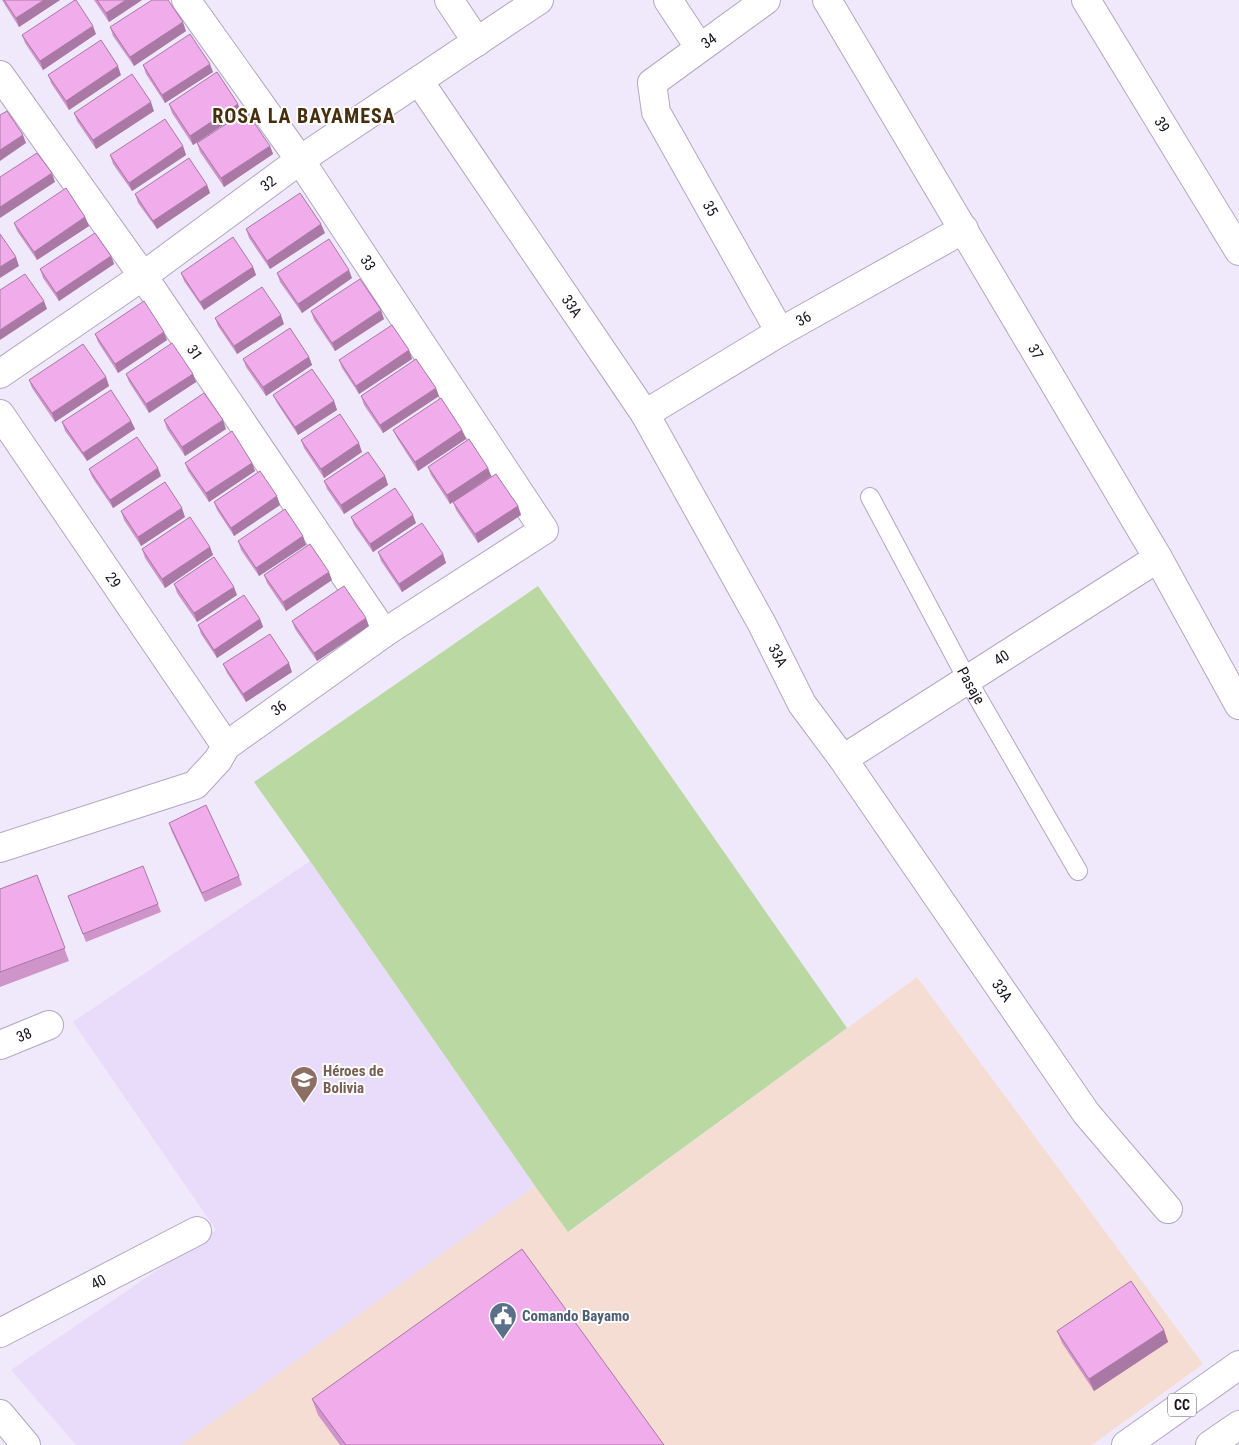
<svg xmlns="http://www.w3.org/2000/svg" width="1239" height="1445" font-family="'Roboto Condensed',sans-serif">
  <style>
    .built { fill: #e8dcfa }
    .industrial { fill: #f5ddd3 }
    .green { fill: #bad8a2 }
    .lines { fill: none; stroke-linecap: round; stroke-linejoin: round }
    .service-casing { stroke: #b2a6c3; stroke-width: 20 }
    .minor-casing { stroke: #b2a6c3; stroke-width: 30 }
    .tertiary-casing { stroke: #b2a6c3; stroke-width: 30 }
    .trunk-casing { stroke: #b2a6c3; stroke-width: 30 }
    .service { stroke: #fff; stroke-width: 18 }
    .minor { stroke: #fff; stroke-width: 28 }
    .tertiary { stroke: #fff; stroke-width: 28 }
    .trunk { stroke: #fff; stroke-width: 28 }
    .wall { fill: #cf94ca }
    .shaded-wall { fill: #a978a4 }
    .building { fill: #f1aceb; stroke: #a978a4 }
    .labels { text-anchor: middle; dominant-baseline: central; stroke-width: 4; stroke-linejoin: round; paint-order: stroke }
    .shield { fill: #fff; stroke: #5d5961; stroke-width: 1 }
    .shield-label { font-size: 14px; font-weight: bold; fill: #17121d }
    .street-label { font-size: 15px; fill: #17121d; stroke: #fff }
    .education-label { font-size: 15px; font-weight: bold; fill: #785e54; stroke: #fff; text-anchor: start }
    .service-label { font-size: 15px; font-weight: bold; fill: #4e5e75; stroke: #fff; text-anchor: start }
    .district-label { font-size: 20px; font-weight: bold; letter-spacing: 1px; fill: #472e0c; stroke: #fff }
  </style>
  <rect width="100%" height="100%" fill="#f0e9fb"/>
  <path class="built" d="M310,861L535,1186L181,1445H76L11,1370L216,1230L73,1022Z"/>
  <path class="industrial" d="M917,977L1203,1364L1092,1445H181L535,1186L569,1232Z"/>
  <path class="green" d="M538,586L847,1028L568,1232L535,1186L310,861L254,782Z"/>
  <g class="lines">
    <defs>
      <g id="service">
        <path id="s1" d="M870,497L967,679L1078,871"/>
      </g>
      <g id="minor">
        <path d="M449,0L477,42"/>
        <path d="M668,0L699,47"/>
        <path id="s2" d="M766,0L652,83L656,112L780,332"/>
        <path id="s3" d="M827,0L1158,558L1239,705"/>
        <path id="s4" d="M0,75L143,276L384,633"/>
        <path id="s5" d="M419,81L645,414L762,624L802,704L843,759L1086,1113L1168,1209"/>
        <path id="s6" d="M0,374L143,276L300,160L539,0"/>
        <path id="s7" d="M0,414L226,746"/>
        <path id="s8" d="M645,414L780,332L964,229"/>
        <path id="s9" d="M843,759L1158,558"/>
        <path id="s10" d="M0,848L195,785L218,760L226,746L384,633L544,530L300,160L186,0"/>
        <path id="s11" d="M0,1045L49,1025"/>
        <path id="s12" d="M0,1333L197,1231"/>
        <path d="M0,1414L26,1445"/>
      </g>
      <g id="tertiary">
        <path id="s13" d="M1086,0L1239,251"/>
      </g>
      <path id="trunk" d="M1126,1445L1239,1365
        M1210,1445L1239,1425"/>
    </defs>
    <use href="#service" class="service-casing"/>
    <use href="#minor" class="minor-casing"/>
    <use href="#tertiary" class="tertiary-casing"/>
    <use href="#trunk" class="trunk-casing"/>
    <use href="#service" class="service"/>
    <use href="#minor" class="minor"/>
    <use href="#tertiary" class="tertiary"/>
    <use href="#trunk" class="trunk"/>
  </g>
  <path class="wall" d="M2,0H60L19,27Z
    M94,0H142L109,22Z
    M110,27L186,31L134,66L113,36Z
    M96,34L43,70L25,43L22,35Z
    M143,65L213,72L165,103L146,74Z
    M48,75H121L69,110L51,83Z
    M169,104H238L241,113L193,145L172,113Z
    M154,111L96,149L77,121L74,113Z
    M197,143L270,146L273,154L224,187L200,152Z
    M183,146L186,155L132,191L113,164L110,155Z
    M207,185L210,193L157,229L138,203L135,194Z
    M85,217L89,226L37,260L17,231L14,223Z
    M246,229L325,233L270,269L249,238Z
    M111,256L114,264L59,301L43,278L40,269Z
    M253,267L256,275L204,310L184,281L181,273Z
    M277,273L352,278L302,313L280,282Z
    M311,311L384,319L335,351L314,320Z
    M215,318L284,324L237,354L218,326Z
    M95,334L167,340L118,373L98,342Z
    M409,350L412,359L359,394L342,368L339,360Z
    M309,357L312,365L266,396L246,367L243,359Z
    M126,374H193L196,382L149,413L129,382Z
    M106,377L109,386L55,422L32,388L29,380Z
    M273,395L334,401L337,410L298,435L277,403Z
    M361,396H439L383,433L364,405Z
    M164,420L226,429L185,456L167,429Z
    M131,421L135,429L87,461L65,431L62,422Z
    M393,430H462L466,439L418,471L397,438Z
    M301,440L362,452L324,478L304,448Z
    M185,463H252L255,471L209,502L188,471Z
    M428,467L488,468L491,476L518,506L521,515L478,543L456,510L453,502L450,504L431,475Z
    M89,469L161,476L113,508L92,477Z
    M385,476L388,485L344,514L327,489L324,481Z
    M214,502L280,505L234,536L217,510Z
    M121,511L185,517L141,546L124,520Z
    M351,517L416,523L373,552L354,525Z
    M303,536L306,545L259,576L241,550L238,541Z
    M210,547L213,555L165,588L145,558L142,549Z
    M378,552L443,554L446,563L402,592L381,561Z
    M264,575L332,580L286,611L267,583Z
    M174,584L237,595L197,622L177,593Z
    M260,619L263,627L217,658L201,634L198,625Z
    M292,621L369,626L317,661L295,629Z
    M223,664L292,672L246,702L227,673Z
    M169,823L239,876L242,885L205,902L172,832Z
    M37,875L69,961L0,987V889Z
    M68,896L158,904L161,912L86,942Z
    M1164,1330L1168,1342L1094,1391L1062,1343L1057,1331Z
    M312,1399L664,1445H340L318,1415Z"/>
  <path class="shaded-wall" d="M44,0H60L19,27L16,18Z
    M126,0H142L109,22L106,13Z
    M183,22L186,31L134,66L130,57Z
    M93,26L96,34L43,70L40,61Z
    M210,64L213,72L165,103L162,95Z
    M118,66L121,75L69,110L66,101Z
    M151,102L154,111L96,149L93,140Z
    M238,104L241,113L193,145L190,136Z
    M23,135L26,143L0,161V150Z
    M183,146L186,155L132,191L129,183Z
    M270,146L273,154L224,187L221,178Z
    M52,173L55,182L0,218V207Z
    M207,185L210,193L157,229L153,221Z
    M85,217L89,226L37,260L34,252Z
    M321,224L325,233L270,269L267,261Z
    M111,256L114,264L59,301L56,293Z
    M16,257L19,266L0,278V267Z
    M253,267L256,275L204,310L200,302Z
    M349,270L352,278L302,313L298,304Z
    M44,301L47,309L0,340V330Z
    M381,310L384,319L335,351L332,343Z
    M281,315L284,324L237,354L234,346Z
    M164,332L167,340L118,373L115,364Z
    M409,350L412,359L359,394L356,386Z
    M309,357L312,365L266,396L263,387Z
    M193,374L196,382L149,413L146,404Z
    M106,377L109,386L55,422L52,413Z
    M436,388L439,396L383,433L380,425Z
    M334,401L337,410L298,435L295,427Z
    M223,420L226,429L185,456L182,447Z
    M131,421L135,429L87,461L83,453Z
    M462,430L466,439L418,471L415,462Z
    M359,443L362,452L324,478L321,469Z
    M252,463L255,471L209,502L206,493Z
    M158,468L161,476L113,508L110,500Z
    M488,468L491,476L450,504L447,495Z
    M385,476L388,485L344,514L341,505Z
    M277,496L280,505L234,536L231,528Z
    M518,506L521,515L478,543L475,534Z
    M182,508L185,517L141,546L138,537Z
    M413,515L416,523L373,552L370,544Z
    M303,536L306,545L259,576L256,568Z
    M210,547L213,555L165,588L162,579Z
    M443,554L446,563L402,592L399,584Z
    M329,572L332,580L286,611L283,602Z
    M234,587L237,595L197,622L194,613Z
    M366,618L369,626L317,661L314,653Z
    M260,619L263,627L217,658L214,650Z
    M289,663L292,672L246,702L243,694Z
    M1164,1330L1168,1342L1094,1391L1089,1379Z"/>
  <path class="building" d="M4,0H44L16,18Z
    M75,0H76L93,26L40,61L22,35Z
    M97,0H126L106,13Z
    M152,0H168L183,22L130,57L110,27Z
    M190,34L210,64L162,95L143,65Z
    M101,40L118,66L66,101L48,75Z
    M217,72L238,104L190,136L169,104Z
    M132,74L151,102L93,140L74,113Z
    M7,111L23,135L0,150V115Z
    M246,111L270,146L221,178L197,143Z
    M165,119L183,146L129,183L110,155Z
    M37,153L52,173L0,207V177Z
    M189,158L207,185L153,221L135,194Z
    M66,188L85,217L34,252L14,223Z
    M300,193L321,224L267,261L246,229Z
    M95,233L111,256L56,293L40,269Z
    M0,234L16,257L0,267Z
    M233,237L253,267L200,302L181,273Z
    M329,239L349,270L298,304L277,273Z
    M25,274L44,301L0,330V290Z
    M360,279L381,310L332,343L311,311Z
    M262,287L281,315L234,346L215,318Z
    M144,301L164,332L115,364L95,334Z
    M392,325L409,350L356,386L339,360Z
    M290,328L309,357L263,387L243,359Z
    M172,343L193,374L146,404L126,374Z
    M83,344L106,377L52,413L29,380Z
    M416,359L436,388L380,425L361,396Z
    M312,369L334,401L295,427L273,395Z
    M111,390L131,421L83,453L62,422Z
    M204,393L223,420L182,447L164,420Z
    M441,398L462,430L415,462L393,430Z
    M340,414L359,443L321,469L301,440Z
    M232,431L252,463L206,493L185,463Z
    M137,437L158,468L110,500L89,469Z
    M469,439L488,468L447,495L428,467Z
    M368,452L385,476L341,505L324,481Z
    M260,471L277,496L231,528L214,502Z
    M496,474L518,506L475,534L453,502Z
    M165,482L182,508L138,537L121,511Z
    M395,488L413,515L370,544L351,517Z
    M285,509L303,536L256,568L238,541Z
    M190,517L210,547L162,579L142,549Z
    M422,523L443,554L399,584L378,552Z
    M310,544L329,572L283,602L264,575Z
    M214,557L234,587L194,613L174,584Z
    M344,586L366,618L314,653L292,621Z
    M244,595L260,619L214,650L198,625Z
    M270,634L289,663L243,694L223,664Z
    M206,805L239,876L202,893L169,823Z
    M143,866L158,904L83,934L68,896Z
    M37,875L65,948L0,972V889Z
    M522,1249L664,1445H346L312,1399Z
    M1131,1281L1164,1330L1089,1379L1057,1331Z"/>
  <defs>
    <symbol id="school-pin" viewBox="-11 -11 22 30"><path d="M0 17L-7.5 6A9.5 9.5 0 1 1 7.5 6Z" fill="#8d6e63" stroke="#fff"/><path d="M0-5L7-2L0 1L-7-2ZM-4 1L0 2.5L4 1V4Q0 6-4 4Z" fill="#fff"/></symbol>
    <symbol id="civic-pin" viewBox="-11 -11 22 30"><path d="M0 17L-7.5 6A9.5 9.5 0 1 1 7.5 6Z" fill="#5c6f8a" stroke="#fff"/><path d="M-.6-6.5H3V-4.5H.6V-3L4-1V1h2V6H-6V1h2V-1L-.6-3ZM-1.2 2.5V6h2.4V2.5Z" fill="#fff"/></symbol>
  </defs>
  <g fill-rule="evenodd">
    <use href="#school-pin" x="288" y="1064" width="32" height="43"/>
    <use href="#civic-pin" x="487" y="1300" width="32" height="43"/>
  </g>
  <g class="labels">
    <rect class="shield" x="1168" y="1393.5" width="28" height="23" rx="4"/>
    <g class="shield-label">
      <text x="1182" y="1405">CC</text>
    </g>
    <g class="street-label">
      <text transform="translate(709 41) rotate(-35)">34</text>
      <text stroke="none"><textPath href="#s13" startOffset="146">39</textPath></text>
      <text stroke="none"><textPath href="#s6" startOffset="329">32</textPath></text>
      <text stroke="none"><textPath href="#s2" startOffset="281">35</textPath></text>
      <text transform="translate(368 263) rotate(57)">33</text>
      <text stroke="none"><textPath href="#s5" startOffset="272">33A</textPath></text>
      <text stroke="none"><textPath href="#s8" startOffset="185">36</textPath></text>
      <text stroke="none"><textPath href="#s3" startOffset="409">37</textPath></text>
      <text stroke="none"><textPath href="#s4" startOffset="339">31</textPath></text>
      <text stroke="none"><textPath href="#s7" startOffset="201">29</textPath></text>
      <text stroke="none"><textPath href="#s5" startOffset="678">33A</textPath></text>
      <text stroke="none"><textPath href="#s9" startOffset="188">40</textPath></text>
      <text stroke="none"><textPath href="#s1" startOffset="214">Pasaje</textPath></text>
      <text stroke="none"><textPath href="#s10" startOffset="320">36</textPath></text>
      <text stroke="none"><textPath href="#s5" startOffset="1082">33A</textPath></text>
      <text stroke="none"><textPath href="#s11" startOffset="26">38</textPath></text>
      <text stroke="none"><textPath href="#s12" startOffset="111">40</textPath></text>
    </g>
    <g class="education-label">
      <text x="323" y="1071">Héroes de<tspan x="323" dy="17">Bolivia</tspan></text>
    </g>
    <g class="service-label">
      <text x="522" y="1316">Comando Bayamo</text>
    </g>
    <g class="district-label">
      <text x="304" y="116">ROSA LA BAYAMESA</text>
    </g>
  </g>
</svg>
